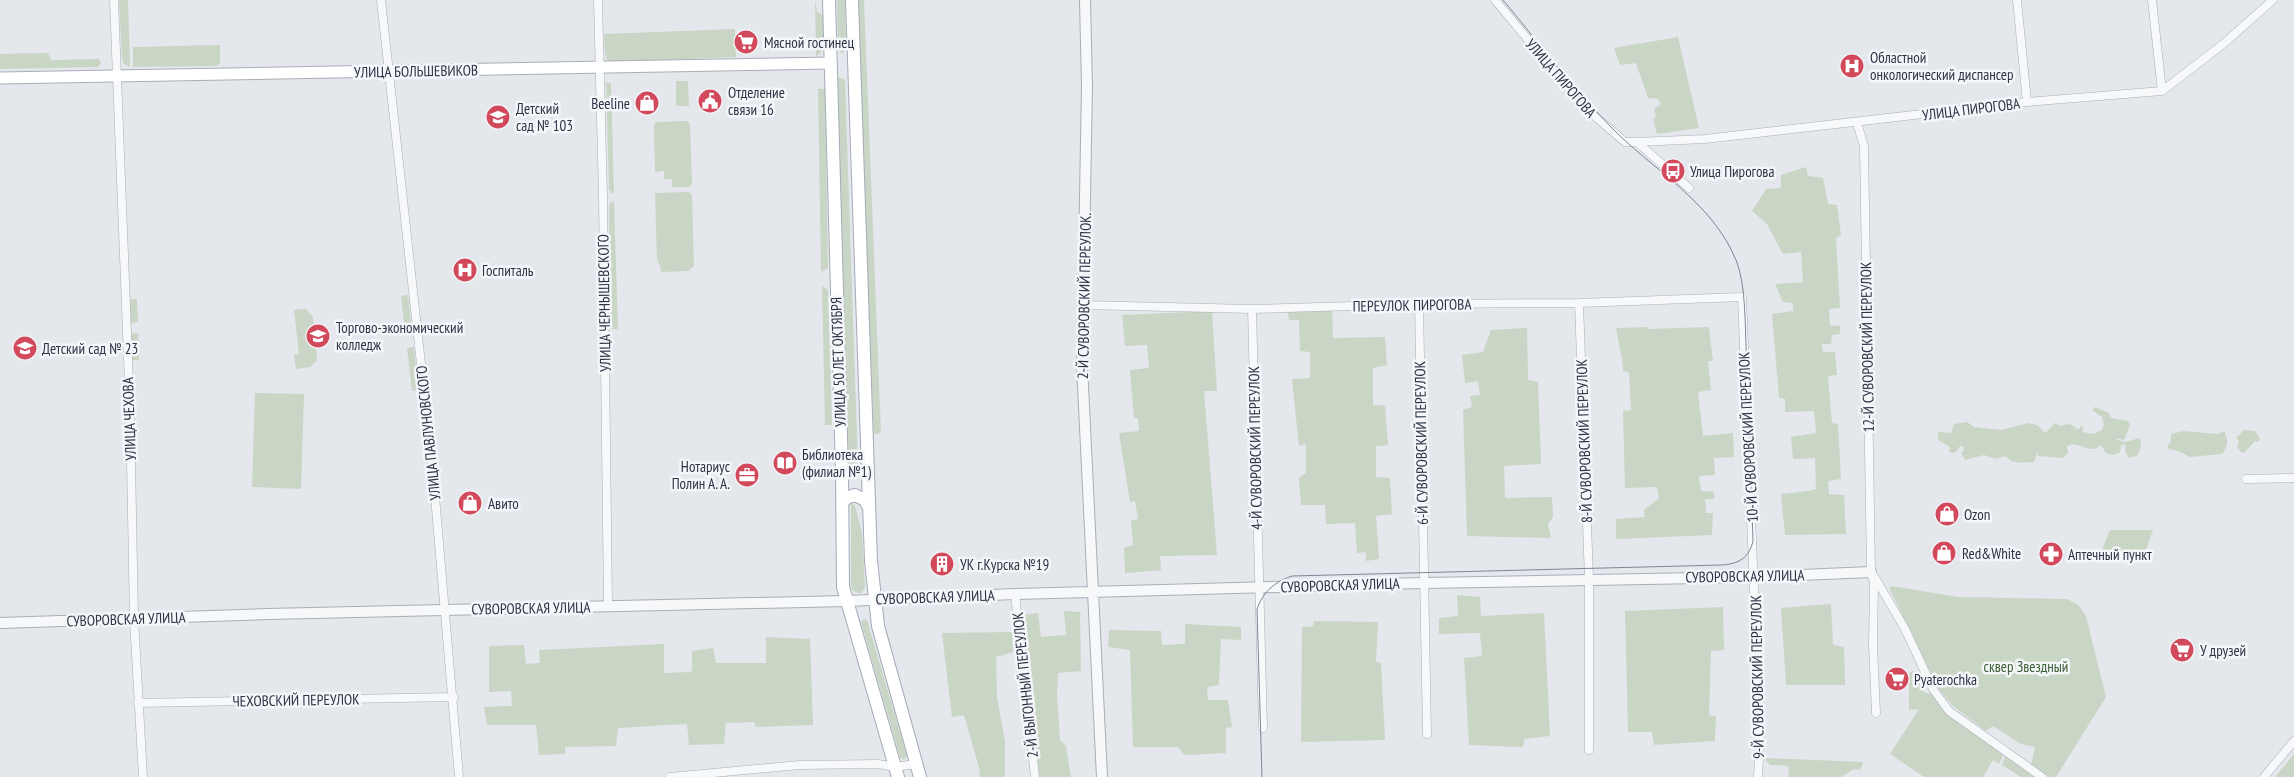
<svg xmlns="http://www.w3.org/2000/svg" width="2294" height="777" font-family="'PT Sans Narrow',sans-serif">
  <style>
    .green { fill: #c9d6c5 }
    .lines { fill: none; stroke-linecap: round; stroke-linejoin: round }
    .minor-casing { stroke: #a9aeb7; stroke-width: 9 }
    .tertiary-casing { stroke: #a9aeb7; stroke-width: 12 }
    .secondary-casing { stroke: #a9aeb7; stroke-width: 13 }
    .primary-casing { stroke: #a3abb8; stroke-width: 14 }
    .minor { stroke: #f7f8fa; stroke-width: 8 }
    .tertiary { stroke: #f7f8fa; stroke-width: 10 }
    .secondary { stroke: #fff; stroke-width: 11 }
    .primary { stroke: #fff; stroke-width: 12 }
    .tram { stroke: #7d8696; stroke-width: 1 }
    .labels { text-anchor: middle; dominant-baseline: central; stroke-width: 5; stroke-linejoin: round; paint-order: stroke }
    .poi-label { font-size: 15px; fill: #2b3445; stroke: #f4f6f9; text-anchor: start }
    .street-label { font-size: 15px; fill: #2b3445; stroke: #f4f6f9 }
    .park-label { font-size: 15px; fill: #3f6138; stroke: #f4f6f9 }
  </style>
  <rect width="100%" height="100%" fill="#e4e7ec"/>
  <path class="green" d="M119,0H128L130,67L124,64L122,59Z
    M815,0L817,12L823,15L824,49L816,57Z
    M837,0H845L846,49L842,54L838,49Z
    M855,0H864L881,433L874,434Z
    M735,29L736,57L614,62L607,60L605,54L604,34Z
    M1678,37L1699,128L1657,134L1653,119L1656,116L1654,109L1661,104L1658,99L1648,98L1636,63L1620,65L1614,48Z
    M220,45V63L217,66L133,67V47Z
    M48,53L51,60L99,59L101,63L98,67L0,69V54Z
    M839,77L845,80L858,467L856,470H851L849,464L837,80Z
    M676,81H688L689,106H676Z
    M606,83H611L614,193H612L609,189Z
    M818,89H825L828,268L821,272Z
    M687,121L690,124L692,184L689,187H672V179H664V171L655,172L654,125L656,122Z
    M1806,167L1808,176L1823,178L1828,204L1837,205L1841,235L1836,238L1840,308L1829,309L1830,325L1840,326V334L1832,335L1831,344H1822L1823,352H1835L1837,375L1828,376L1832,423L1838,424L1841,479L1828,481L1829,494L1844,495L1846,534L1785,535L1781,494L1809,491L1816,489L1815,458L1793,459L1791,437L1816,433L1814,411L1785,412V399L1779,398L1772,314L1793,311V303L1783,302L1775,284L1803,282L1801,252L1783,254L1767,224L1752,211L1766,189L1781,188V175Z
    M689,192L692,195L694,266L688,271L661,272L660,265L657,260L655,193Z
    M614,201L618,329H610L609,206L610,203Z
    M822,286L828,290L832,425H825Z
    M408,295L412,330L405,331L401,296Z
    M129,299H137L138,322L129,323Z
    M306,309L313,317L317,360L310,367L296,369L294,355L299,354L294,310Z
    M1332,310L1333,338L1385,337L1387,365L1373,368V405L1385,406L1388,445L1376,446V477L1390,478L1392,514L1376,516L1379,559L1366,561V552L1357,553L1355,523L1326,524L1325,505H1301L1299,478L1306,473V444L1299,446L1292,379L1310,378V352L1300,351L1299,320H1289L1288,312Z
    M1212,311L1217,391H1204L1217,555L1160,556L1161,570L1125,573L1124,548L1133,545L1131,521L1138,519L1135,501L1130,502L1119,433L1139,431L1138,418H1134L1130,370L1149,368L1147,345L1125,346L1122,315Z
    M1647,327L1648,329L1709,327L1713,361H1708L1711,390L1698,392L1703,436L1733,433L1734,457L1714,458L1715,475L1699,476L1701,491L1714,492V499H1705L1706,513H1713L1712,535L1616,539V519L1645,517L1644,510L1659,498L1657,487L1625,488L1623,411L1631,410L1629,372L1623,371C1623,357 1618,343 1616,328Z
    M1527,328L1528,380L1538,382L1541,464L1504,466L1505,498L1552,497L1553,517L1548,524L1551,538L1467,536L1463,410L1472,407L1470,396L1480,395L1478,381L1465,383L1462,355L1483,352L1491,330Z
    M138,333L139,360H130V334Z
    M414,347L418,390L412,391L407,348Z
    M255,393L304,394L301,489L252,487Z
    M2095,407L2109,413L2111,418L2128,421L2130,425L2124,440L2117,438V440L2125,442L2140,438L2141,446L2138,455L2129,458L2125,451L2126,444L2121,445L2120,452L2114,455L2106,453L2101,445C2090,456 2079,440 2067,446L2068,453L2063,458L2038,456L2037,452L2034,462C2025,462 2012,465 2006,456L1995,459L1984,455L1965,460L1961,453L1964,450L1963,446H1960L1957,451L1953,453L1949,452L1950,447L1938,440V432L1951,433L1954,424L1967,422L1974,427L2001,430L2028,423L2037,425L2045,433L2055,423L2061,426C2069,423 2072,424 2078,430L2081,426L2084,427L2082,432L2094,434L2102,430L2104,425L2102,417L2092,410Z
    M2244,430L2255,431L2260,439L2258,442L2255,441L2245,452L2242,453L2237,447L2239,441L2236,438Z
    M2184,431L2218,434L2224,431C2228,440 2229,445 2222,454L2190,457L2179,451L2169,449L2167,446L2171,442V434Z
    M851,503L855,506L862,533L865,587L861,593H858L852,590L851,586Z
    M2110,530H2153L2145,553L2101,552Z
    M1892,586L1958,597L2067,599L2078,605L2086,616L2106,697L2056,777H2049L2031,765L2035,747L2021,744L1993,726L1986,731L1953,706L1939,689L1889,588Z
    M1457,595L1480,597L1481,616L1544,613L1550,736L1524,739L1523,747L1469,745L1464,658L1482,656L1480,633L1439,634V618L1458,616Z
    M1831,604L1833,645L1844,647L1845,685H1786L1781,608Z
    M1723,607L1724,650L1711,651L1709,715L1716,717L1715,741L1654,745L1652,732H1628L1625,611Z
    M1064,611L1080,612L1081,671L1058,673L1057,695L1060,740L1066,746L1071,777H1038L1023,615L1038,613L1041,637L1066,635Z
    M864,619L867,620L907,756L904,760L900,757L861,622Z
    M1314,621L1378,622L1376,662L1381,663L1385,740L1301,742L1302,627L1313,626Z
    M1185,624L1241,627V640L1221,639L1219,685L1207,687L1208,700H1228L1232,727L1226,728V753L1184,755L1178,747H1133L1130,650L1108,647L1109,630L1161,631L1162,645L1185,644Z
    M1012,632L1013,652L996,657L997,697L1005,742V777H979L980,771L964,715L952,717L942,633Z
    M766,637L810,639L813,725L756,727L754,722L726,723L724,744L689,745L687,724L618,728L616,746L565,747V754L539,755L536,725H487L484,707L512,706L511,691L489,692V646L524,645L526,664L540,663L539,650L664,644V673L689,672L692,671V651L713,648L716,663H766Z
    M1914,671L1924,692L1933,695L1948,716L2004,753L1999,764L1993,760L1983,777H1924L1890,754L1919,709L1909,710V673Z
    M2294,754V777H2275Z
    M2006,755L2034,777H2021L2002,765Z
    M1764,758L1863,762L1860,770L1854,769L1841,777H1789L1788,766L1770,765Z"/>
  <g class="lines">
    <defs>
      <path id="minor" d="M114,0L130,409L134,619L143,777
        M381,0L433,473L459,777
        M598,0L603,197L608,606
        M1495,0L1584,107L1625,142H1637L1705,139L2027,102L2162,91L2222,45L2273,0
        M2017,0L2027,102
        M2152,0L2162,91
        M1857,123L1864,146L1871,572L1874,583L1873,645L1876,713
        M1637,142L1689,188
        M1579,303L1589,579V750
        M1419,304L1427,734
        M1082,305L1252,309L1419,304L1579,303L1742,297L1760,737L1758,777
        M1252,309L1263,728
        M2246,479L2294,478
        M1874,576L1905,629L1933,689L1949,711L2042,777
        M1015,594L1035,777
        M138,703L454,697
        M670,777L800,765L878,764L895,767L916,764
        M2264,777L2294,741"/>
      <path id="tertiary" d="M1085,0L1087,86L1082,365L1102,777
        M0,623L268,614L846,601L1015,594L1423,583L1755,577L1871,572"/>
      <path id="secondary" d="M0,78L831,63"/>
      <path id="primary" d="M829,0L842,472L843,587L898,777
        M852,0L871,561L878,626L920,777
        M842,504L846,498L855,495L865,500L868,506"/>
    </defs>
    <use href="#minor" class="minor-casing"/>
    <use href="#tertiary" class="tertiary-casing"/>
    <use href="#secondary" class="secondary-casing"/>
    <use href="#primary" class="primary-casing"/>
    <use href="#minor" class="minor"/>
    <use href="#tertiary" class="tertiary"/>
    <use href="#secondary" class="secondary"/>
    <use href="#primary" class="primary"/>
    <path class="tram" d="M1262,777L1257,609C1263,592 1274,582 1292,576L1721,565C1739,564 1749,558 1753,541L1745,316C1744,298 1743,278 1736,260C1711,200 1652,170 1609,125C1571,86 1538,42 1503,0"/>
  </g>
  <defs>
    <symbol id="supermarket-disc" viewBox="-11 -11 22 22"><circle r="9.5" fill="#d1495b" stroke="#f4f6f9"/><path d="M-6-5.5h2.5l.6 2H6L4.5 2H-2.5L-4.4-4H-6ZM-1.5 3.2a1.3 1.3 0 1 0 .1 0ZM3 3.2a1.3 1.3 0 1 0 .1 0Z" fill="#fff"/></symbol>
    <symbol id="hospital-disc" viewBox="-11 -11 22 22"><circle r="9.5" fill="#d1495b" stroke="#f4f6f9"/><path d="M-5-5h3v3.5h4V-5h3V5h-3V1.5h-4V5h-3Z" fill="#fff"/></symbol>
    <symbol id="civic-disc" viewBox="-11 -11 22 22"><circle r="9.5" fill="#d1495b" stroke="#f4f6f9"/><path d="M-.6-6.5H3V-4.5H.6V-3L4-1V1h2V6H-6V1h2V-1L-.6-3ZM-1.2 2.5V6h2.4V2.5Z" fill="#fff"/></symbol>
    <symbol id="shop-disc" viewBox="-11 -11 22 22"><circle r="9.5" fill="#d1495b" stroke="#f4f6f9"/><path d="M-5-2.5h2.3a2.7 3.5 0 0 1 5.4 0H5L5.5 6h-11ZM-1.5-2.5h3a1.5 2.3 0 0 0-3 0Z" fill="#fff"/></symbol>
    <symbol id="school-disc" viewBox="-11 -11 22 22"><circle r="9.5" fill="#d1495b" stroke="#f4f6f9"/><path d="M0-5L7-2L0 1L-7-2ZM-4 1L0 2.5L4 1V4Q0 6-4 4Z" fill="#fff"/></symbol>
    <symbol id="bus-disc" viewBox="-11 -11 22 22"><circle r="9.5" fill="#d1495b" stroke="#f4f6f9"/><path d="M-5-6H5V4H4V6H2V4H-2V6H-4V4H-5ZM-3.5-4V0h7V-4ZM-3.5 1.2v1.5H-2V1.2ZM2 1.2v1.5H3.5V1.2Z" fill="#fff"/></symbol>
    <symbol id="university-disc" viewBox="-11 -11 22 22"><circle r="9.5" fill="#d1495b" stroke="#f4f6f9"/><path d="M0-5L7-2L0 1L-7-2ZM-4 1L0 2.5L4 1V4Q0 6-4 4Z" fill="#fff"/></symbol>
    <symbol id="library-disc" viewBox="-11 -11 22 22"><circle r="9.5" fill="#d1495b" stroke="#f4f6f9"/><path d="M-6-4Q-3-5.5-.7-3.5V5Q-3 3-6 4ZM6-4Q3-5.5 .7-3.5V5Q3 3 6 4Z" fill="#fff"/></symbol>
    <symbol id="office-disc" viewBox="-11 -11 22 22"><circle r="9.5" fill="#d1495b" stroke="#f4f6f9"/><path d="M-6-3h4V-5.5h4V-3h4V5H-6ZM-1-4.5V-3h2v-1.5ZM-6 0V1H6V0Z" fill="#fff"/></symbol>
    <symbol id="pharmacy-disc" viewBox="-11 -11 22 22"><circle r="9.5" fill="#d1495b" stroke="#f4f6f9"/><path d="M-2-6h4v4h4v4h-4v4h-4v-4h-4v-4h4Z" fill="#fff"/></symbol>
    <symbol id="building-disc" viewBox="-11 -11 22 22"><circle r="9.5" fill="#d1495b" stroke="#f4f6f9"/><path d="M-4-6H4V6H1V3H-1V6H-4ZM-2.5-4.3h1.7v1.8h-1.7ZM.8-4.3h1.7v1.8H.8ZM-2.5-1h1.7V.8h-1.7ZM.8-1h1.7V.8H.8Z" fill="#fff"/></symbol>
  </defs>
  <g fill-rule="evenodd">
    <use href="#supermarket-disc" x="732" y="28" width="28" height="28"/>
    <use href="#hospital-disc" x="1838" y="52" width="28" height="28"/>
    <use href="#civic-disc" x="696" y="87" width="28" height="28"/>
    <use href="#shop-disc" x="633" y="89" width="28" height="28"/>
    <use href="#school-disc" x="484" y="103" width="28" height="28"/>
    <use href="#bus-disc" x="1659" y="157" width="28" height="28"/>
    <use href="#hospital-disc" x="451" y="256" width="28" height="28"/>
    <use href="#university-disc" x="304" y="322" width="28" height="28"/>
    <use href="#school-disc" x="11" y="334" width="28" height="28"/>
    <use href="#library-disc" x="771" y="449" width="28" height="28"/>
    <use href="#office-disc" x="733" y="461" width="28" height="28"/>
    <use href="#shop-disc" x="456" y="489" width="28" height="28"/>
    <use href="#shop-disc" x="1933" y="500" width="28" height="28"/>
    <use href="#shop-disc" x="1930" y="539" width="28" height="28"/>
    <use href="#pharmacy-disc" x="2037" y="540" width="28" height="28"/>
    <use href="#building-disc" x="928" y="550" width="28" height="28"/>
    <use href="#supermarket-disc" x="2168" y="636" width="28" height="28"/>
    <use href="#supermarket-disc" x="1883" y="665" width="28" height="28"/>
  </g>
  <g class="labels">
    <g class="poi-label">
      <text x="764" y="42">Мясной гостинец</text>
      <text x="1870" y="57">Областной<tspan x="1870" dy="17">онкологический диспансер</tspan></text>
      <text x="728" y="92">Отделение<tspan x="728" dy="17">связи 16</tspan></text>
      <text x="630" y="103" text-anchor="end">Beeline</text>
      <text x="516" y="108">Детский<tspan x="516" dy="17">сад № 103</tspan></text>
      <text x="1690" y="171">Улица Пирогова</text>
      <text x="482" y="270">Госпиталь</text>
      <text x="336" y="327">Торгово-экономический<tspan x="336" dy="17">колледж</tspan></text>
      <text x="42" y="348">Детский сад № 23</text>
      <text x="802" y="454">Библиотека<tspan x="802" dy="17">(филиал №1)</tspan></text>
      <text x="730" y="466" text-anchor="end">Нотариус<tspan x="730" dy="17">Полин А. А.</tspan></text>
      <text x="488" y="503">Авито</text>
      <text x="1964" y="514">Ozon</text>
      <text x="1962" y="553">Red&amp;White</text>
      <text x="2068" y="554">Аптечный пункт</text>
      <text x="960" y="564">УК г.Курска №19</text>
      <text x="2200" y="650">У друзей</text>
      <text x="1914" y="679">Pyaterochka</text>
    </g>
    <g class="street-label">
      <text transform="translate(416 71) rotate(-1)">УЛИЦА БОЛЬШЕВИКОВ</text>
      <text transform="translate(1561 78) rotate(49)">УЛИЦА ПИРОГОВА</text>
      <text transform="translate(1971 109) rotate(-7)">УЛИЦА ПИРОГОВА</text>
      <text transform="translate(1084 296) rotate(-89)">2-Й СУВОРОВСКИЙ ПЕРЕУЛОК.</text>
      <text transform="translate(604 303) rotate(-91)">УЛИЦА ЧЕРНЫШЕВСКОГО</text>
      <text transform="translate(1412 305) rotate(-1)">ПЕРЕУЛОК ПИРОГОВА</text>
      <text transform="translate(1867 347) rotate(-91)">12-Й СУВОРОВСКИЙ ПЕРЕУЛОК</text>
      <text transform="translate(838 362) rotate(-92)">УЛИЦА 50 ЛЕТ ОКТЯБРЯ</text>
      <text transform="translate(129 419) rotate(-92)">УЛИЦА ЧЕХОВА</text>
      <text transform="translate(428 433) rotate(-96)">УЛИЦА ПАВЛУНОВСКОГО</text>
      <text transform="translate(1748 437) rotate(-93)">10-Й СУВОРОВСКИЙ ПЕРЕУЛОК</text>
      <text transform="translate(1584 441) rotate(-92)">8-Й СУВОРОВСКИЙ ПЕРЕУЛОК</text>
      <text transform="translate(1421 443) rotate(-91)">6-Й СУВОРОВСКИЙ ПЕРЕУЛОК</text>
      <text transform="translate(1255 448) rotate(-91)">4-Й СУВОРОВСКИЙ ПЕРЕУЛОК</text>
      <text transform="translate(1745 576) rotate(-1)">СУВОРОВСКАЯ УЛИЦА</text>
      <text transform="translate(1340 585) rotate(-2)">СУВОРОВСКАЯ УЛИЦА</text>
      <text transform="translate(935 597) rotate(-2)">СУВОРОВСКАЯ УЛИЦА</text>
      <text transform="translate(531 608) rotate(-1)">СУВОРОВСКАЯ УЛИЦА</text>
      <text transform="translate(126 619) rotate(-2)">СУВОРОВСКАЯ УЛИЦА</text>
      <text transform="translate(1757 677) rotate(-91)">9-Й СУВОРОВСКИЙ ПЕРЕУЛОК</text>
      <text transform="translate(1025 685) rotate(-96)">2-Й ВЫГОННЫЙ ПЕРЕУЛОК</text>
      <text transform="translate(296 700) rotate(-1)">ЧЕХОВСКИЙ ПЕРЕУЛОК</text>
    </g>
    <g class="park-label">
      <text x="2026" y="666">сквер Звездный</text>
    </g>
  </g>
</svg>
